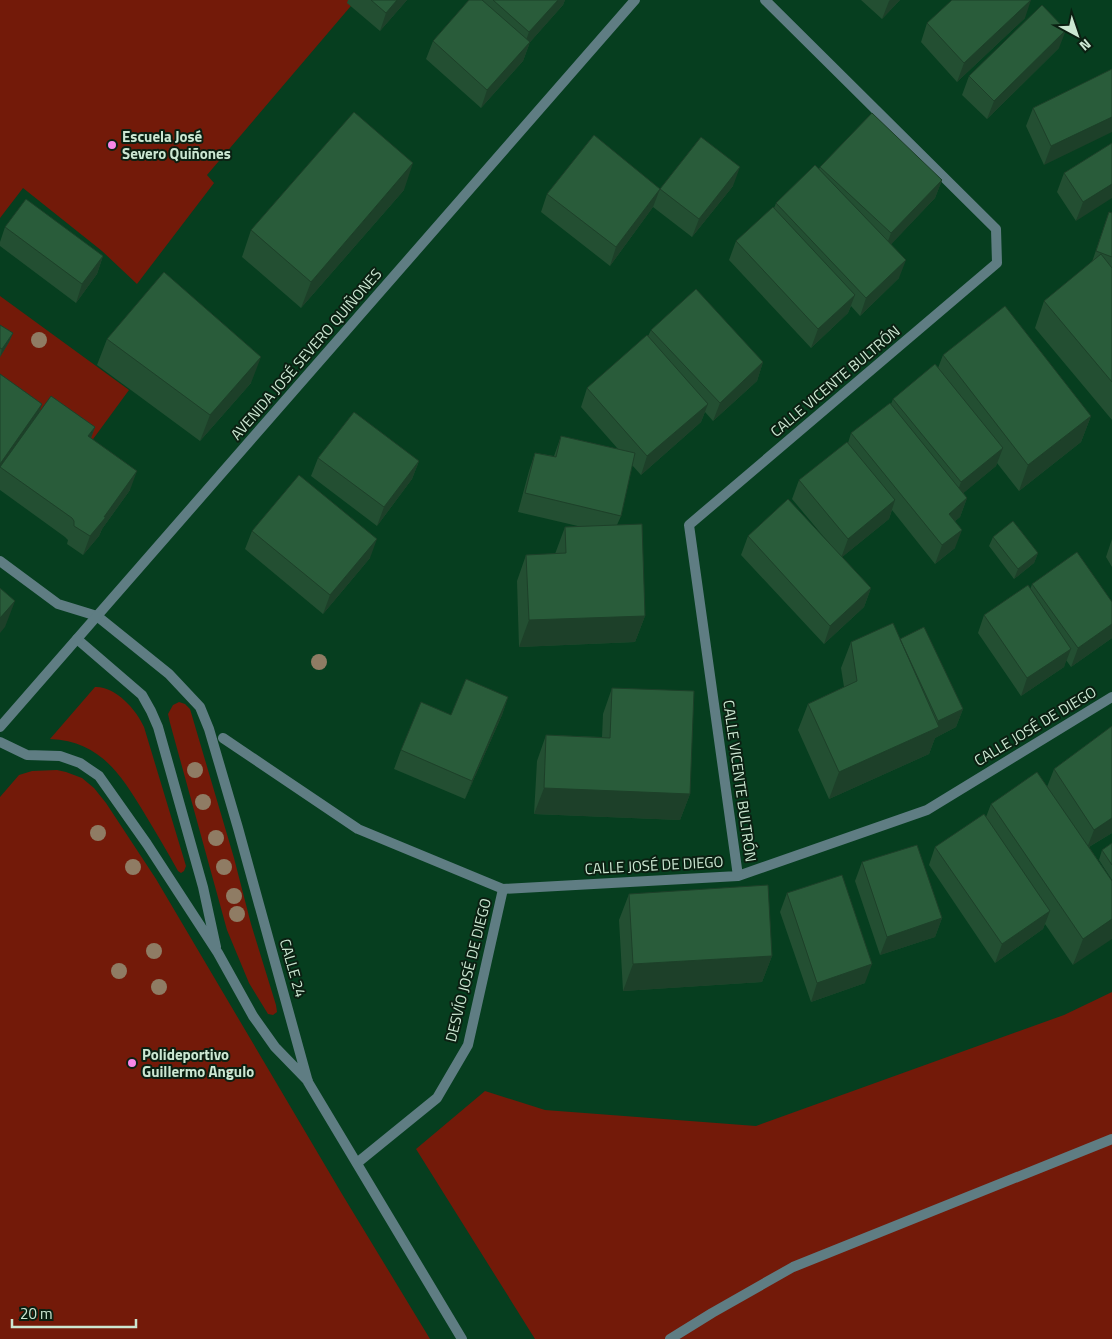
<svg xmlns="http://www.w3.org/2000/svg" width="1112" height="1339" font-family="'Titillium Web',sans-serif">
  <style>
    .green { fill: #731a09 }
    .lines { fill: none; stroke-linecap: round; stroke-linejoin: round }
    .service { stroke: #5f7d83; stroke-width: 10 }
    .minor { stroke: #5f7d83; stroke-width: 10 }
    .tertiary { stroke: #5f7d83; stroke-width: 10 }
    .tree { fill: #8f7c64 }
    .wall { fill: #234f32 }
    .shaded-wall { fill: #1d4029 }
    .building { fill: #295c3a; stroke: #1d4029 }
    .poi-dot { fill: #f987e8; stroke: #0b2012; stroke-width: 2 }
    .labels { text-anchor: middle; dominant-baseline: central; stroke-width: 4; stroke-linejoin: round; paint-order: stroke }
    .poi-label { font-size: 15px; font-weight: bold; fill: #cce7d2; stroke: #0b2012; text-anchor: start }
    .street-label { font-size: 15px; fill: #cce7d2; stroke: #0b2012 }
  </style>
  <rect width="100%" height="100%" fill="#063e1f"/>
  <path class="green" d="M0,0H356L207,175L214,183L137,284L102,251L23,188L0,218Z
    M0,296L129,390L88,446L0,397Z
    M95,687C115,686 136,709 144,727L186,866L184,871L181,873L178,871C167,851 155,831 143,811C120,773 99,741 50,739Z
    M179,702L185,704L190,709L234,858L251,924L276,1005L277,1012L273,1015L268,1014L249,983L227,930L170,723L168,714L173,705Z
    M57,770L66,772L82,778L94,788L106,803L156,879L342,1194L430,1339H0V797L19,775L32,771Z
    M1112,992V1339H535L416,1149L485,1091L545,1110L756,1126L1064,1015Z"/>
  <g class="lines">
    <path class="service" d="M670,1339L712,1313L793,1267L1112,1139"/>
    <path class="minor" d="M0,561L58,604L97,616L169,674L200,707L209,729L238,828L308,1082L462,1339
      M77,639L142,695L151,711L158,727L203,887L216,947
      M223,738L358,829L503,889L738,876L927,810L1112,697
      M0,742L27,755L60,756L80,763L99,776L147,844L190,910L218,953L253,1016L275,1047L308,1081
      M738,876L689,525L997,263L996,229L765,0
      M357,1163L437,1098L468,1045L503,889"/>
    <path class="tertiary" d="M0,727L635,0"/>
  </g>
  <g class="tree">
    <circle cx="39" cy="340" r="8"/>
    <circle cx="319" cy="662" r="8"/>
    <circle cx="195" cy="770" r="8"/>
    <circle cx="203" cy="802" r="8"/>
    <circle cx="98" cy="833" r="8"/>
    <circle cx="216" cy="838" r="8"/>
    <circle cx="133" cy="867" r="8"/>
    <circle cx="224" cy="867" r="8"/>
    <circle cx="234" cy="896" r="8"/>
    <circle cx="237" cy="914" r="8"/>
    <circle cx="154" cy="951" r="8"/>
    <circle cx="119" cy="971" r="8"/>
    <circle cx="159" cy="987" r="8"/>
  </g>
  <path class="wall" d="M348,0H407L380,31L347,3Z
    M469,0H565L563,5L530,42L523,61L481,108L426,59L433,41Z
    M861,0H900L882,19Z
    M1025,18L957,82L921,42L927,23Z
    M1059,48L987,119L962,95L969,76Z
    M1112,69L1044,165L1026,126L1033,108Z
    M1112,143L1076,221L1057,192L1064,173Z
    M820,167L942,180L935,198L891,244L899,278L860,316L851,306L848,313L811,348L729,260L736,241L774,208L776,203L819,169Z
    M733,186L692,237L653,207L610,266L541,212L547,194Z
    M404,190L301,308L242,257L251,230Z
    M1109,212L1112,213V420L1035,328L1044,301L1092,262Z
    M5,227L103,256L97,274L76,303L0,246V242Z
    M0,325L13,333L9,342L0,357Z
    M651,330L763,362L757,381L713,421L705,412L701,422L641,475L632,465L621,516L617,525L645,616L635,642L519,647L517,581L526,555L555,554L565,527H582L518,512L529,471L535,453L554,456L561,436L618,449L581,407L587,388L648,336Z
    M107,339L251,383L200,441L97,365Z
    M943,355L1091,416L1081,442L1019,491L997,463L996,466L963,493L967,498L960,517L955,521V548L935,564L892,510L889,519L842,557L871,588L864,607L824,644L741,555L748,536L828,542L792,499L799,480L848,443L851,433L891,404L893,399L938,368Z
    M0,374L40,411L95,427L91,438L130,490L102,529L99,536L83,555L67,544L68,540L65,537L0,490Z
    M318,458L419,461L412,479L377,526L311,476Z
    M252,531L370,558L323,614L245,549Z
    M993,537L1038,553L1034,563L1014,579L989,546Z
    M1112,539V567L1106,557Z
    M1032,584L1112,602V638L1071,667L1066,660L1064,667L1021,696L978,633L984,615L1030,590Z
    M900,639L963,709L956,727L935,738L929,754L829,799L798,730L808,704L844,687L841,668L851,642Z
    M612,688L690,794L680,820L534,814L537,761L546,735L602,737L603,714Z
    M508,697L502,715L465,799L394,769L401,750L451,715Z
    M1112,726V833L1089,847L1112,881L1073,965L1045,924L1043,929L995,963L929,865L935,847L986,817L991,804L1047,787L1054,769Z
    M1112,843V880L1099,860L1102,850Z
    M862,862L942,918L935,937L880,955L855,881Z
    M787,893L865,983L811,1002L780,912Z
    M629,894L772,956L762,982L623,991L619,920Z"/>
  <path class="shaded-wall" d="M397,0H407L380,31L386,13Z
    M558,0H565L563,5L525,48L530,42L523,61L481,108L487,90L522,51L529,32Z
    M890,0H900L882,19L889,1Z
    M1031,0L1025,18L957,82L964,63Z
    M1066,30L1059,48L987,119L994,101Z
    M1112,117V132L1044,165L1051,146Z
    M413,163L404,190L301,308L311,282Z
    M740,167L733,186L692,237L699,219Z
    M942,180L935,198L884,252L891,233Z
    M1112,184V198L1076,221L1083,202Z
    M660,189L653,207L610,266L616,247Z
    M103,256L97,274L76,303L82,284Z
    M906,260L899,278L860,316L866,298Z
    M855,295L848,313L811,348L818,329Z
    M13,333L9,342L0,357L2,349Z
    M261,357L251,383L200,441L210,415Z
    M763,362L757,381L713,421L720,403Z
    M42,404L36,422L0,468V464Z
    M708,404L701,422L641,475L647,456Z
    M1091,416L1081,442L1019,491L1028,465Z
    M95,427L88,446V436Z
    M1003,448L996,466L954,501L961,482Z
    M419,461L412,479L377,526L384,507Z
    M137,471L130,490L102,529L99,536L83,555L90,536Z
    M967,498L960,517L942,532L949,514Z
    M895,500L889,519L841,558L848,539Z
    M962,530L955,548L935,564L942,545Z
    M377,539L370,558L323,614L330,595Z
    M1038,553L1034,563L1014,579L1018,569Z
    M871,588L864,607L824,644L830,626Z
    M15,601L5,627L0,633V618Z
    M645,616L635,642L519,647L529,620Z
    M1112,624V638L1071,667L1078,648Z
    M1071,649L1064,667L1021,696L1027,678Z
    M508,697L502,715L465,799L472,781Z
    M963,709L956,727L935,738L929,754L829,799L839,772L935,729L938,721Z
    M544,788L690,794L680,820L534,814Z
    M1112,818V833L1087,848L1094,830Z
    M1050,911L1043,929L995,963L1002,944Z
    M942,918L935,937L880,955L887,937Z
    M1112,919V939L1073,965L1083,939Z
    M772,956L762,982L623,991L633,964Z
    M872,964L865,983L811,1002L817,983Z"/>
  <path class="building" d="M371,0H397L386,13Z
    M469,0H482L530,42L487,90L433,41Z
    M493,0H558L529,32Z
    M952,0H1031L964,63L927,23Z
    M1042,5L1066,30L994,101L969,76Z
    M1112,69V117L1051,146L1033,108Z
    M354,112L413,163L311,282L251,230Z
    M872,113L942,180L891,233L820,167Z
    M594,135L660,189L701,137L740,167L699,219L660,189L616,247L547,194Z
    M1112,143V184L1083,202L1064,173Z
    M815,165L906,260L866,298L776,203Z
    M26,199L103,256L82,284L5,227Z
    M773,207L855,295L818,329L736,241Z
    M1109,212L1112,213V257L1096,251Z
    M1101,254L1112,268V382L1044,301Z
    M164,272L261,357L210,415L107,339Z
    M696,289L763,362L720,403L651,330Z
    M1005,306L1091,416L1028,465L943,355Z
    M0,325L13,333L2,349L0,348Z
    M647,335L708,404L647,456L587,388Z
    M935,364L1003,448L961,482L893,399Z
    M0,374L42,404L0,464Z
    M51,396L95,427L88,436L137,471L104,517H106L90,536L74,526V521L72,518L0,467Z
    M890,403L967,498L949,514L962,530L942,545L851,433Z
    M354,412L419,461L384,507L318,458Z
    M561,436L635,453L621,516L525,493L535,453L556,457Z
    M847,442L895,500L848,539L799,480Z
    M299,475L377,539L330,595L252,531Z
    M788,499L871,588L830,626L748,536Z
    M1013,521L1038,553L1018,569L993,537Z
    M642,524L645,616L529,620L526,555L566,553L565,527Z
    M1077,552L1112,602V624L1078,648L1032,584Z
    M1028,585L1071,649L1027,678L984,615Z
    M0,588L15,601L0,618Z
    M893,623L939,727L839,772L808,704L857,681L851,642Z
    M924,627L963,709L938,721L900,639Z
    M466,679L508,697L472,781L401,750L421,702L451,715Z
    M612,688L694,691L690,794L544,788L546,735L610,738Z
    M1112,726V818L1094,830L1054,769Z
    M1037,772L1112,881V919L1083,939L991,804Z
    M984,814L1050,911L1002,944L935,847Z
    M1112,843V865L1102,850Z
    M917,845L942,918L887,937L862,862Z
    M842,875L872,964L817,983L787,893Z
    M768,885L772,956L633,964L629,894Z"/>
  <g class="poi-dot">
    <circle cx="112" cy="145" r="5"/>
    <circle cx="132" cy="1063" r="5"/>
  </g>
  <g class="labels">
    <g class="poi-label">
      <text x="122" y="136">Escuela José<tspan x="122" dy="17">Severo Quiñones</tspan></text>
      <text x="142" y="1054">Polideportivo<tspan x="142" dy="17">Guillermo Angulo</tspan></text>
    </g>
    <g class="street-label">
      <text transform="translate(306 354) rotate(-49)">AVENIDA JOSÉ SEVERO QUIÑONES</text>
      <text transform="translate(835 381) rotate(-40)">CALLE VICENTE BULTRÓN</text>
      <text transform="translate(1035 726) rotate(-31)">CALLE JOSÉ DE DIEGO</text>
      <text transform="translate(740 781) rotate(82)">CALLE VICENTE BULTRÓN</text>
      <text transform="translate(654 865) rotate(-3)">CALLE JOSÉ DE DIEGO</text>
      <text transform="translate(293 968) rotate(74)">CALLE 24</text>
      <text transform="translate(468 970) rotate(-76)">DESVÍO JOSÉ DE DIEGO</text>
    </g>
  </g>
  <g transform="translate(1077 35) rotate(140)" stroke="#0b2012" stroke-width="4" paint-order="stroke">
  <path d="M0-4L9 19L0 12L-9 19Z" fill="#cce7d2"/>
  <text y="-8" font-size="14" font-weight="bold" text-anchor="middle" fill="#cce7d2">N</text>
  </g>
  <path d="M12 1319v8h124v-8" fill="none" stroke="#cce7d2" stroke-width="2.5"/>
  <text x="20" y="1319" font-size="15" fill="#cce7d2" stroke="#0b2012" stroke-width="4" paint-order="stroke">20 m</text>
</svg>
